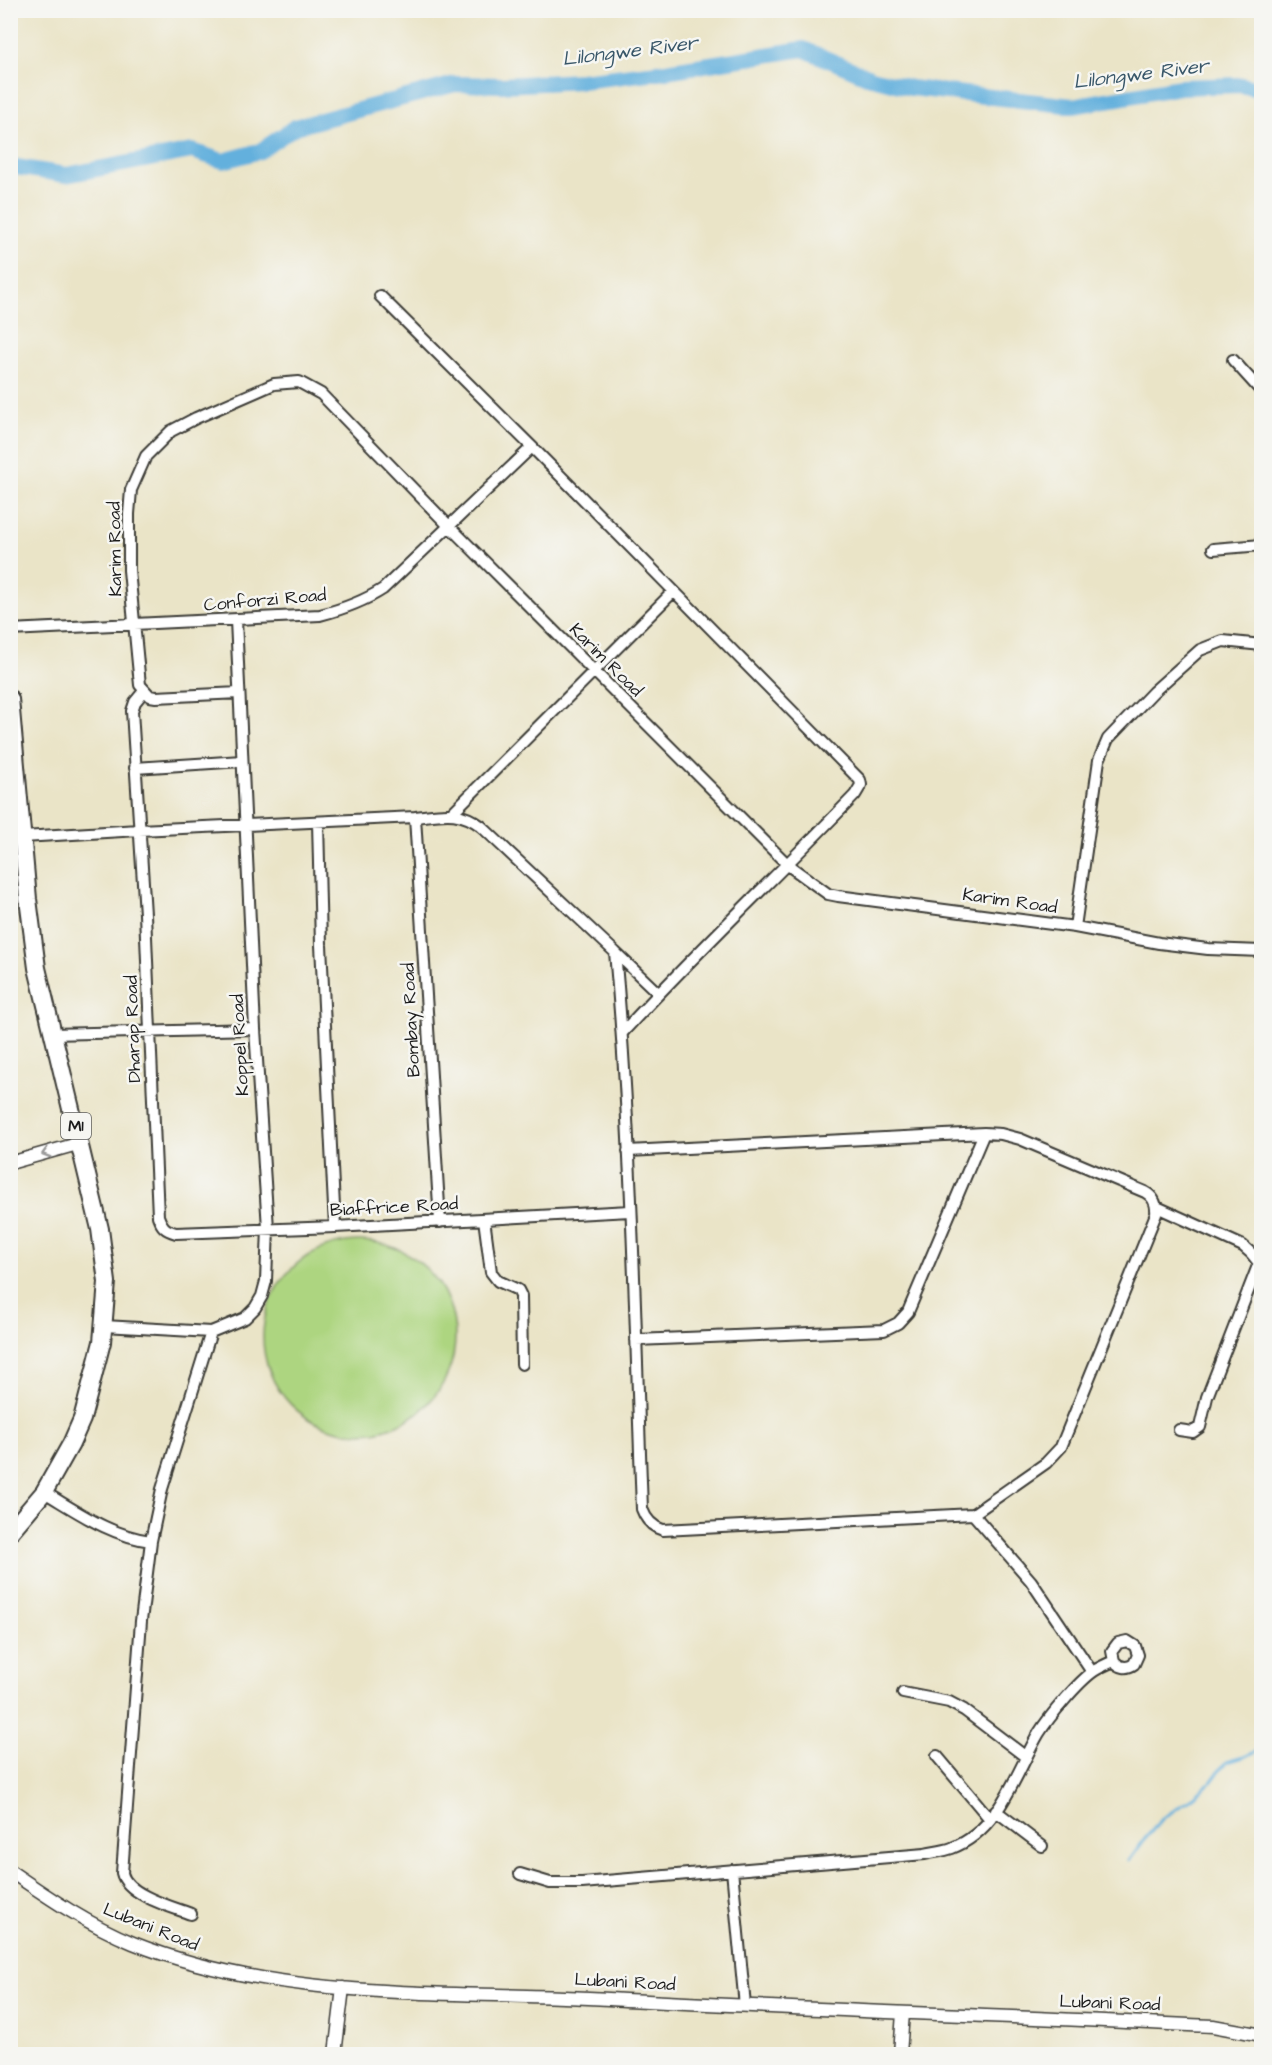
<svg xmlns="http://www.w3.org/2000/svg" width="1272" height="2065" font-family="'Architects Daughter',sans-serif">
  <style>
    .green { fill: #add580; stroke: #64784e; stroke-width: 1.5 }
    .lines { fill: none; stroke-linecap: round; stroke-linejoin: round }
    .stream { stroke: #64b0dd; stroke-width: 3 }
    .river { stroke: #64b0dd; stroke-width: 16 }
    .minor-casing { stroke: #3b3a36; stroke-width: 14 }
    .tertiary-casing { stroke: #3b3a36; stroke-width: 15 }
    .trunk-casing { stroke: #3b3a36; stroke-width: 20 }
    .minor { stroke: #fff; stroke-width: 10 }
    .tertiary { stroke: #fff; stroke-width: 12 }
    .trunk { stroke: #fff; stroke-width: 16 }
    .oneway { stroke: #999 }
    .labels { text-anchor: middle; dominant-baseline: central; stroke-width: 5; stroke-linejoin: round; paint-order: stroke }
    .shield { fill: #f6f6f2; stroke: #5d5d5c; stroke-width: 1.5 }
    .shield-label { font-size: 16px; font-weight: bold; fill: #1c1c1c }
    .street-label { font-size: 18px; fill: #1c1c1c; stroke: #f6f6f2 }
    .water-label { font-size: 20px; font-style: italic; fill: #395769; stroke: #f6f6f2 }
  </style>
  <rect width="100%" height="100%" fill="#f6f6f2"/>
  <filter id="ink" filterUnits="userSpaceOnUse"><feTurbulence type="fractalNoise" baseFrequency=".0167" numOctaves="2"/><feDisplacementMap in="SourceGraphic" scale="12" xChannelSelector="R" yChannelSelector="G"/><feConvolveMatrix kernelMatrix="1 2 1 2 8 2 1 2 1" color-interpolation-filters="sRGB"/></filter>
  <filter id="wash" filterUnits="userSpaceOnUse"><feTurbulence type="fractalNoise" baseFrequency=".008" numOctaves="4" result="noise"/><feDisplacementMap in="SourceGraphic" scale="24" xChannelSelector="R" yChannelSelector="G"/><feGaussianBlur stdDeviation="1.35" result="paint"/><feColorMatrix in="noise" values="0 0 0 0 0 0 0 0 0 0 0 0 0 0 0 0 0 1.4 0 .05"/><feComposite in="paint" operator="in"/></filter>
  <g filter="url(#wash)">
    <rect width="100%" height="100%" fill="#eae4c7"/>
    <path class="green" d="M263 1337a96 96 0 1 1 192 0a96 96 0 1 1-192 0Z"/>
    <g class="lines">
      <path class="stream" d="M1129,1861L1144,1840L1163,1818L1192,1798L1212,1781L1226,1762L1244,1757L1262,1748"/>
      <path class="river" d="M10,166L66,175L192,151L223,161L260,151L295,127L455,84L502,85L581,81L666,71L803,49L872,78L911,88L1073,106L1180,87L1241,85L1262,90"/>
    </g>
  </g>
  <g filter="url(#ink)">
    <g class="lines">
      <defs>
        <path id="minor" d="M380,296L532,447L860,780L861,785L855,795C778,875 697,951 622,1033
          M1233,360L1262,392
          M1213,549L1262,545
          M10,630L320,615C343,609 363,602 383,589L532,447
          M144,691L135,702L132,711L145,914L158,1216C162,1227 165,1230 176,1233L335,1227L630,1211
          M239,693L156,697L150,696L140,685L129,570V514L131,490L146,456L171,431L196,418L274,384L299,382L321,394L448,525L788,865L828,894L838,896L1075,927L1159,943L1208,949L1262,951
          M135,768L242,761
          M452,813L674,591
          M415,817L440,1222
          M318,822L321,945L335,1227
          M23,837L139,830L415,817C443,814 458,809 481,826L615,952C632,1137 635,1323 642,1509C646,1520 652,1527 663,1530L973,1514L1046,1463L1061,1447L1156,1214C1157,1204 1154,1197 1145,1192L1020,1139L1001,1134L984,1133L628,1151
          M1075,927L1099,760L1108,739L1153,692L1200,650L1223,641L1262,645
          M615,952L658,993
          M52,1034L255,1029
          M1157,1207L1243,1246L1251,1253L1259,1263L1207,1397L1200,1427L1193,1432L1179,1430
          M484,1219L491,1272L498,1281L518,1290L521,1296L522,1364
          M104,1326L211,1332L245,1318L255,1308L262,1296L266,1281L268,1228L255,1029L236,620
          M636,1340L884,1330L898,1323L908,1312L984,1133
          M44,1492C78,1512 111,1536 151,1541
          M973,1514L1031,1581L1092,1672
          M903,1693L949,1702L964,1710L1026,1757
          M937,1756L990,1819
          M996,1811L1042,1846
          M732,1870L745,2006
          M520,1874L550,1883H582L925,1854C934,1852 944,1851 952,1848C1000,1830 1016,1772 1039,1733C1049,1717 1078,1682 1094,1671C1100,1667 1107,1664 1114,1661L1112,1651L1118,1643L1127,1641L1135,1646L1138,1655L1134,1664C1127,1669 1120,1668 1114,1661
          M191,1914C172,1907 127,1895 122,1873L141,1621L151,1541L162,1489L211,1332"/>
        <path id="tertiary" d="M10,1163L81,1143
          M10,1871C49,1898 89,1925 133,1943C283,2003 450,1990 609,1999C810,2010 1012,2016 1213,2026L1262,2035
          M335,2054L343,1988
          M900,2054L903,2013"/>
        <path id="trunk" d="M10,699L28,899L37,968L100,1229L107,1282L102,1342L82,1419L71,1444L44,1492L10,1532"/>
      </defs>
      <use href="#minor" class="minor-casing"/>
      <use href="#tertiary" class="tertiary-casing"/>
      <use href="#trunk" class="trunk-casing"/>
      <use href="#minor" class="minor"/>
      <use href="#tertiary" class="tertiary"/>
      <use href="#trunk" class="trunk"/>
    </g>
    <defs><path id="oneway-chevron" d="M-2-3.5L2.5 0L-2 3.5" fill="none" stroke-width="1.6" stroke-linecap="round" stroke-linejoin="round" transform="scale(1.5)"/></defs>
    <use class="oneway" href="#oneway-chevron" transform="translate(46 1153) rotate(164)"/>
  </g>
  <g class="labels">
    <rect class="shield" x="61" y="1113" width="30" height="26" rx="4.5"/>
    <g class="shield-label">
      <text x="76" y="1126">M1</text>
    </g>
    <g class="street-label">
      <text transform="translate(115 549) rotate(-91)">Karim Road</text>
      <text transform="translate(265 600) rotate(-5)">Conforzi Road</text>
      <text transform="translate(606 660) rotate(45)">Karim Road</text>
      <text transform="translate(1010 901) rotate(8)">Karim Road</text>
      <text transform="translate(411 1020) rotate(-93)">Bombay Road</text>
      <text transform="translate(133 1029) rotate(-92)">Dharap Road</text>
      <text transform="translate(240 1045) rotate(-93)">Koppel Road</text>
      <text transform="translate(394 1207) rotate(-3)">Biaffrice Road</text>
      <text transform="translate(151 1927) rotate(22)">Lubani Road</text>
      <text transform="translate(625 1982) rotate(3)">Lubani Road</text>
      <text transform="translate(1110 2003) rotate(2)">Lubani Road</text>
    </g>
    <g class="water-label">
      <text transform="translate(630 51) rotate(-7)">Lilongwe River</text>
      <text transform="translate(1141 74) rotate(-7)">Lilongwe River</text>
    </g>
  </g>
  <rect width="1272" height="2065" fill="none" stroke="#f6f6f2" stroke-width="36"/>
</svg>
